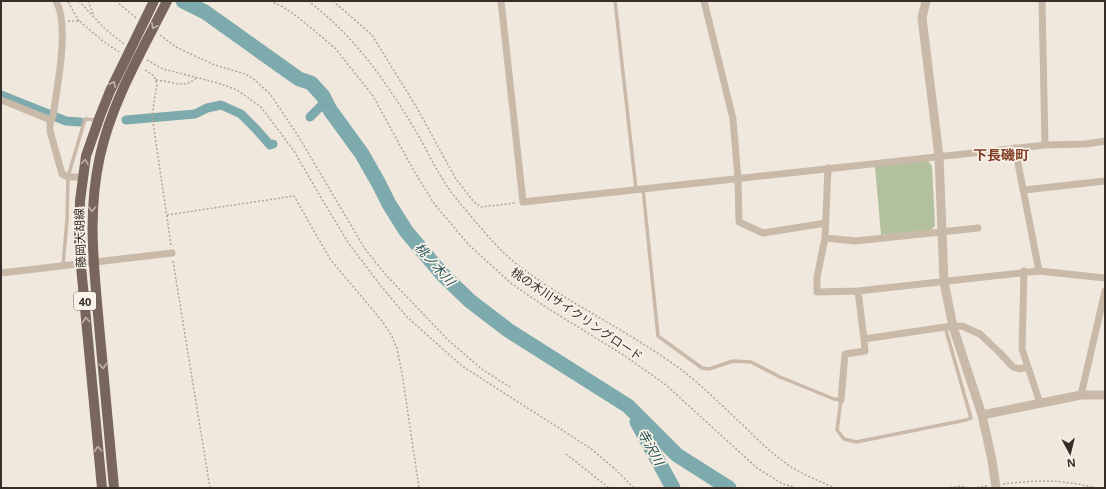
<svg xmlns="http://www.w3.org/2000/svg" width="1106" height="489" font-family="'Open Sans','Noto Sans JP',sans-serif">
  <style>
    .green { fill: #b3c09e }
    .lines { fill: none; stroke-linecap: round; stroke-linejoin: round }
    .canal { stroke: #7daaad; stroke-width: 9 }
    .river { stroke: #7daaad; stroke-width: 15 }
    .path { stroke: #b5a394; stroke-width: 1.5; stroke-dasharray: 2 2; stroke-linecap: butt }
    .service { stroke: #c9b9a9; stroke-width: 3.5 }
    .minor { stroke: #c9b9a9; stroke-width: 7 }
    .tertiary { stroke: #c9b9a9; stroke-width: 9 }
    .primary { stroke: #78655b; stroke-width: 10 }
    .oneway { stroke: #bfb3a9 }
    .labels { text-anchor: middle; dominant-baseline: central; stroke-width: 3.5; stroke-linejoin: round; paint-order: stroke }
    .shield { fill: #f9f2e9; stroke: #706963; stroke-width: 1 }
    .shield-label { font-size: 11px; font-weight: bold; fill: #362e29 }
    .street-label { font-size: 12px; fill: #362e29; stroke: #f9f2e9 }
    .water-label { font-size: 13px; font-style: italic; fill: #205156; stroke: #f9f2e9 }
    .quarter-label { font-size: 14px; font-weight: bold; fill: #823e25; stroke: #f9f2e9 }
  </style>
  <rect width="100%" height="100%" fill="#f1e8dd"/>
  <path class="green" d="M928,161L932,166L935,226L931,230L881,235L875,166Z"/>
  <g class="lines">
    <path class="canal" d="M1,95L66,121L80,122
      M310,117L325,102
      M126,120L195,114L207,108L221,105L241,114L256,129L270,145L273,144"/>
    <path class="river" d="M183,1L205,12L299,79L311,83L323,96L330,110L362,154L379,184L389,204L406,231L442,274L470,301L508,330L628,406L677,455L729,488
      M637,422L673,488"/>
    <path class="path" d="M79,1L104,28L124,44
      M88,1L94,16
      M116,1L136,18
      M270,1L283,7L299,18L335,48L373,96L414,171L435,205L470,246L512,284L544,306L625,356L666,385L757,468L781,483L796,488
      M308,1C355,36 387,83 417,133C430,156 441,181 459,202C477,223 499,252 522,268C559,296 600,317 640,342C653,350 667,359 679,368C703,386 723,407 745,427C757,439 769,451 783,461C798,473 817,480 835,488
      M333,1L372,35L417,108L456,179L474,202L481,207L515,203
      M68,2L79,21
      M68,21H79L103,41L119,52
      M160,35L176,47L199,58L215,65L245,74L255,80L270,94L297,134L365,249L386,275L449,341L483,370L510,387
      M147,60L163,69L218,83L237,90L261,107L294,151L320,196L349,244L381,286L407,317L462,366L590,448L615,469L634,488
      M145,70L154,76L157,84L152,115L171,245
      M156,80C173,81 185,90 197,77
      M167,215L294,196L330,259L382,321L392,336L397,349L402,373L419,488
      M173,261L210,488
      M566,454L609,488
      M1003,484C1039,480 1060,479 1096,488
      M946,488L961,486L969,488
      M973,488L987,486"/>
    <path class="service" d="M615,1L636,189
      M643,189L658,336L702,368L709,369L733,361L751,362L780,377L834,399L841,400L837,430L844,439L856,442L966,420L971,418L945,327
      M63,265L67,220L68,177L85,119L97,120"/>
    <path class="minor" d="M56,1C70,26 57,87 53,116L50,124V131L62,174L68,177H83
      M501,1L523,202L1045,145L1086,144L1105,141
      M704,1L733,119L738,179L739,222L763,233L826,223
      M1042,1L1045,145
      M1,100L51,120
      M1015,148L1039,271
      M828,168L825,238L817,277V292L858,291L1039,271L1105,278
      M1024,190L1105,181
      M825,238L856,241L978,228
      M1024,271L1022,349L1040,403
      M1,273L172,253
      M858,291L864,339
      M1081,395L1105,291
      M841,400L845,354L865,351L864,339L945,327L962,326L980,334L1000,353L1013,367L1019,369L1028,367"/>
    <path class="tertiary" d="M926,1L922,18L939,156L944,282L953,327L982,415L992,460L996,488
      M982,415L1081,395H1105"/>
    <path class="primary" d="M102,488L79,245L80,201L86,156L100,116L110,91L154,1
      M114,488C109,434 104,379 99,325C94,267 87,214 100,156C112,101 142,51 167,1"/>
  </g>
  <defs><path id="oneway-chevron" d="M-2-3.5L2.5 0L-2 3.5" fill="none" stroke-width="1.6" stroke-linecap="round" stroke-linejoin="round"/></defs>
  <g class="oneway">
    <use href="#oneway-chevron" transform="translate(154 26) rotate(117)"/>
    <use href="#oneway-chevron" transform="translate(113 84) rotate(-65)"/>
    <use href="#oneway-chevron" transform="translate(85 162) rotate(-80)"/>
    <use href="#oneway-chevron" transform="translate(92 209) rotate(93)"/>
    <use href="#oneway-chevron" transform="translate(86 320) rotate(-95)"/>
    <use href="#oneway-chevron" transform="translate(103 366) rotate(85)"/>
    <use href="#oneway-chevron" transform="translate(98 449) rotate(-95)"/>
  </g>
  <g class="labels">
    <rect class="shield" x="74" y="292" width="22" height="18" rx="3"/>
    <g class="shield-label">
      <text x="85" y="301">40</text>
    </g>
    <g class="street-label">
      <text transform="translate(80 238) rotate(-92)">藤岡大胡線</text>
      <text transform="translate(577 314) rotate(34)">桃の木川サイクリングロード</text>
    </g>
    <g class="water-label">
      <text transform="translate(435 264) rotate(48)">桃ノ木川</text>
      <text transform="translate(651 447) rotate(61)">寺沢川</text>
    </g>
    <g class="quarter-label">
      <text x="1001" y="154">下長磯町</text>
    </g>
  </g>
  <rect width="1106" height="489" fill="none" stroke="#362e29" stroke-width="4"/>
  <g transform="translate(1070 453) rotate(173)" stroke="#f9f2e9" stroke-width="3" paint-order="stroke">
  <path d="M0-3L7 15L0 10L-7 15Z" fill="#362e29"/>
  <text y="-6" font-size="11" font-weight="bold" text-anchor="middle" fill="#362e29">N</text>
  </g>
</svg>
